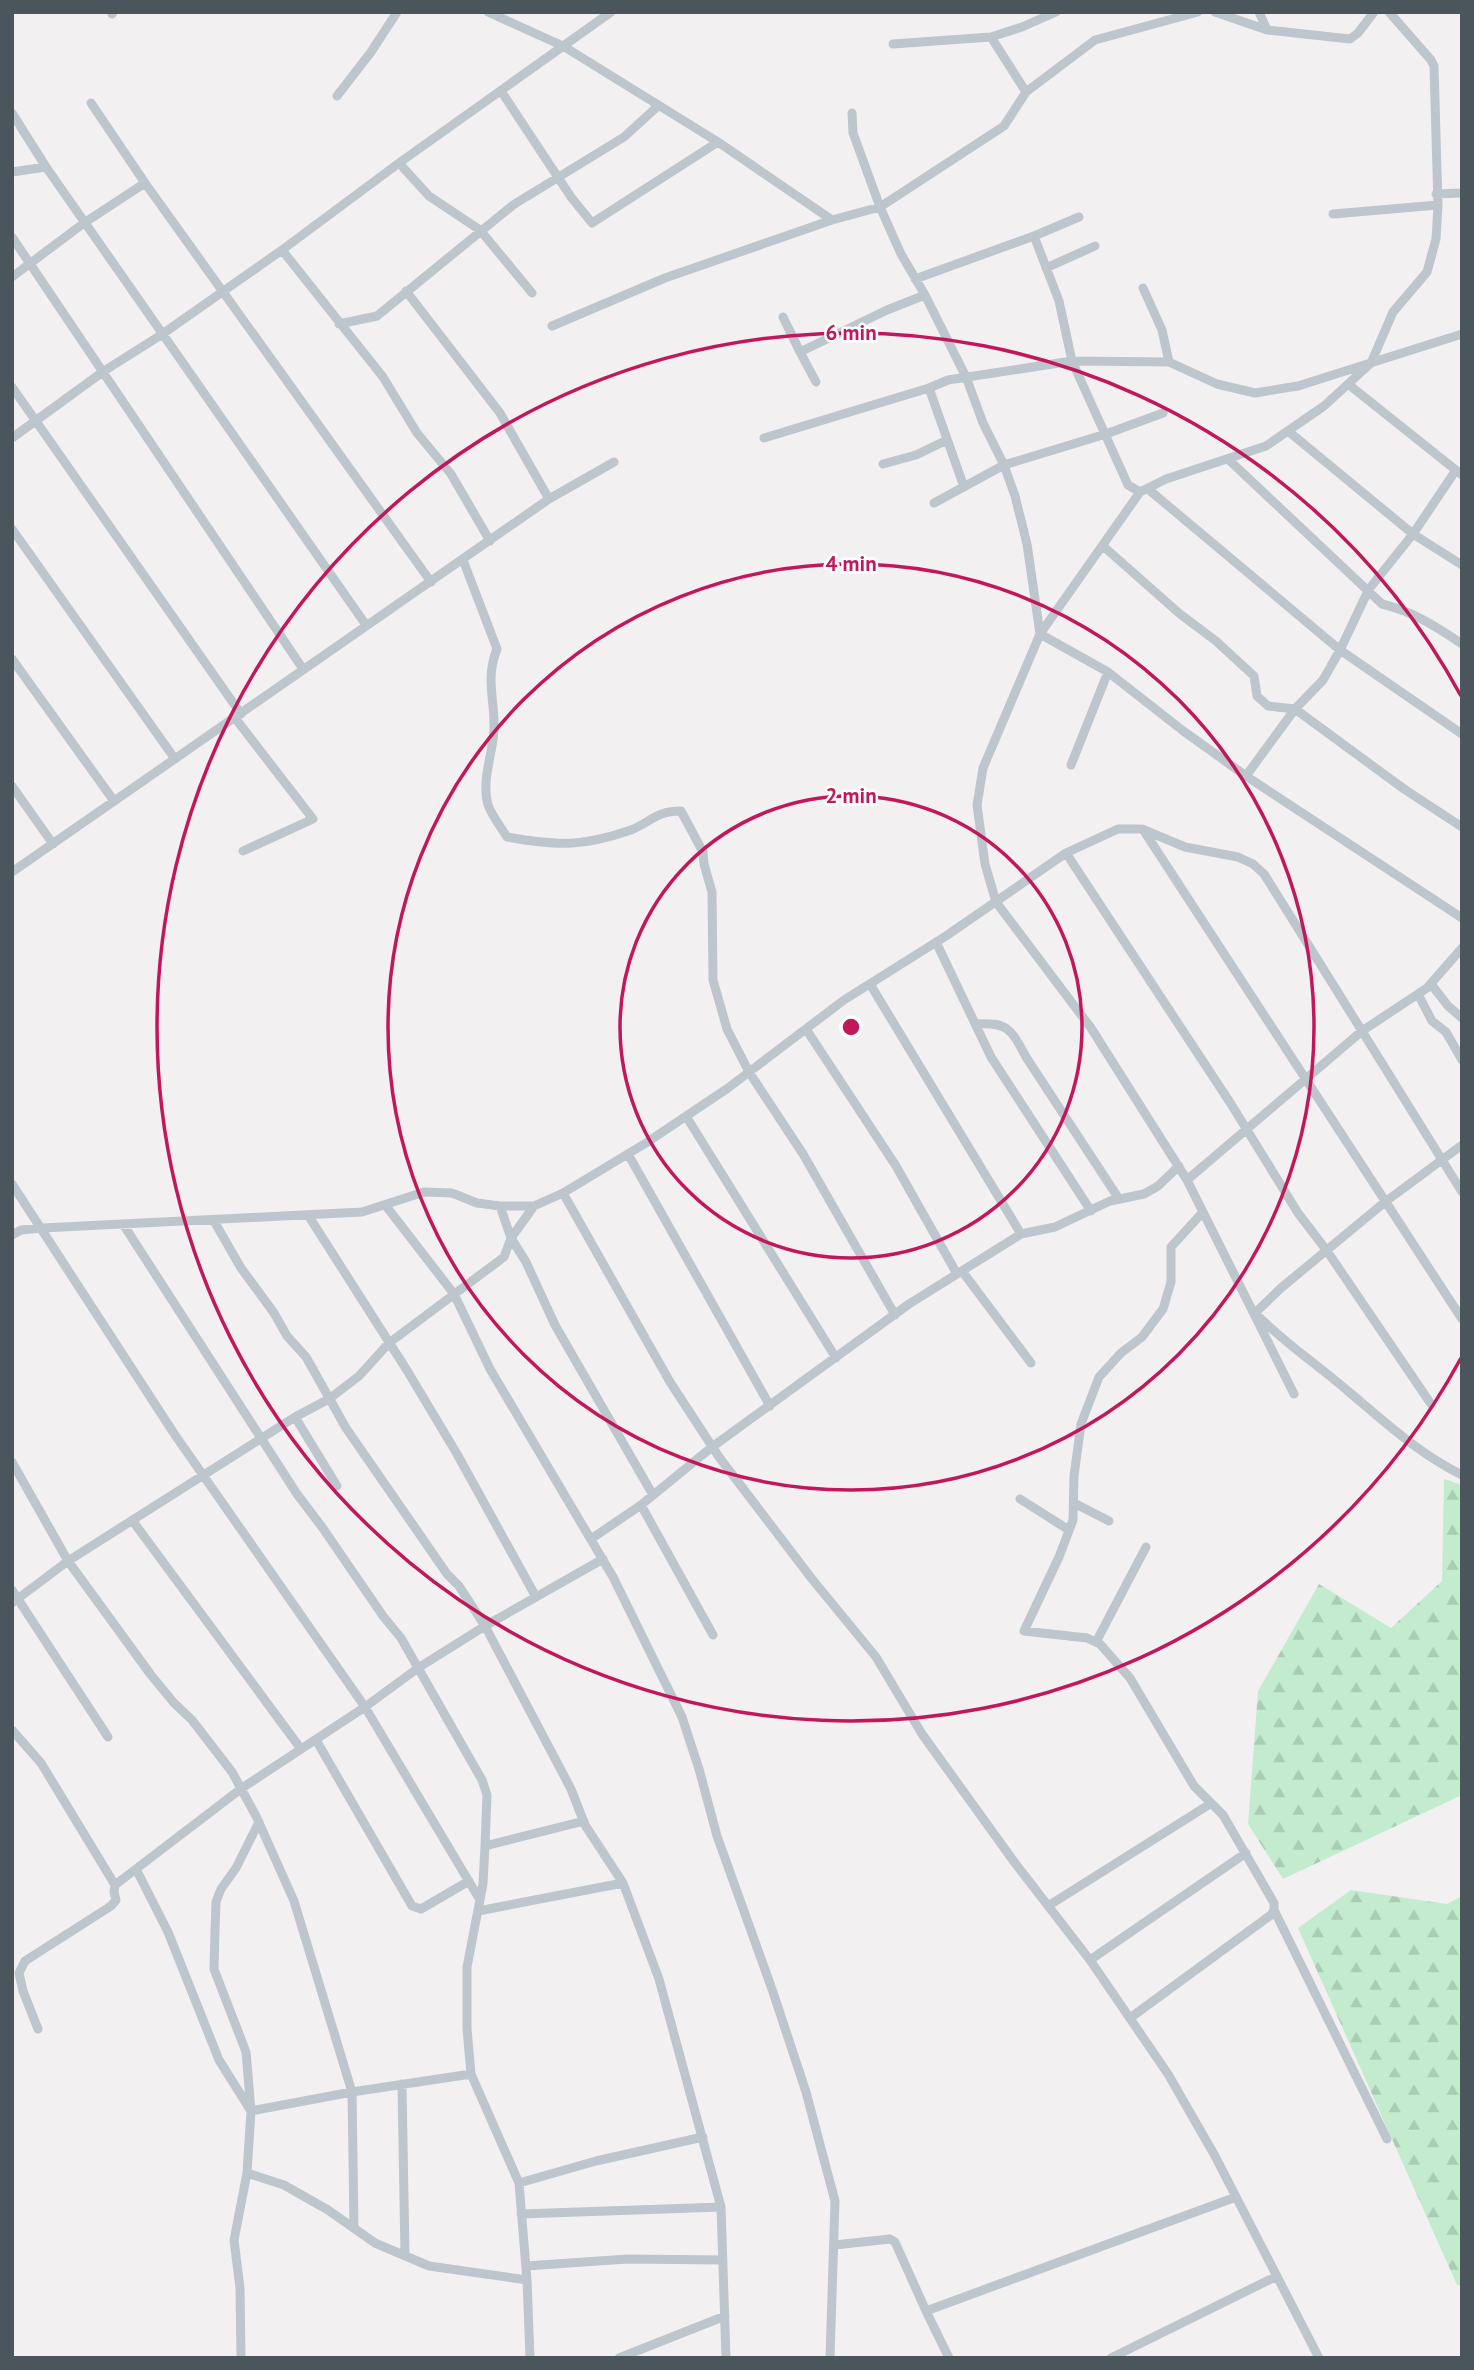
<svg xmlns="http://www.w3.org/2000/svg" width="1474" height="2370" font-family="'PT Sans',sans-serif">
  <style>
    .forest { fill: url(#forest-firs) }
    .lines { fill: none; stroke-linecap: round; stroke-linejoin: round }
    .street { stroke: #bdc6cc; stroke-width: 9 }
    .ring { fill: none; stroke: #c2185b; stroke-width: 3.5 }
    .centre { fill: #c2185b; stroke: #fff; stroke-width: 3.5 }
    .ring-label { font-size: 21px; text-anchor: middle; font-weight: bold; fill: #c2185b; stroke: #fff; stroke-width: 5; stroke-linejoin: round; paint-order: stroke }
  </style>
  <defs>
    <pattern id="forest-firs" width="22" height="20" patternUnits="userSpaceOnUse" patternTransform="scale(1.75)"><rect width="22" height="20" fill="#c3eccf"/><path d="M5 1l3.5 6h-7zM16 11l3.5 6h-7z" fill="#a9ccb4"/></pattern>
  </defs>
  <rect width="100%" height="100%" fill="#f3f0f1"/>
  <path class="forest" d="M1444,1479L1462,1485V1795L1283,1879L1248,1824L1258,1691L1319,1584L1391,1628L1442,1581Z
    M1351,1890L1447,1904L1462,1896V2286L1457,2285L1298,1928Z"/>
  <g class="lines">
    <path class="street" d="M488,12L563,46L718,142L832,220
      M1215,12L1267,30L1350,39L1358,33L1374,12
      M1259,12L1267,30
      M1389,12L1431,60L1434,66L1438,205L1436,239L1427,272L1393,312L1371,363L1324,406L1266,446L1166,479L1140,492L1040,634L1108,672L1182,730L1246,776L1462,918
      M112,14L113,12
      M991,37L1026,92
      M893,44L991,37L1022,27L1056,12
      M501,91L571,197L592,223L718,142
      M337,96L371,52L397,12
      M91,103L145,183
      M12,113L46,167
      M852,113L853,133L880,207L901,254L925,295L966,377L983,423L1004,465L1015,496L1027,544L1040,634L983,768L977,805L985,864L996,902L1091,1028L1187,1180L1294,1394
      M399,163L429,196L480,230L532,293
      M12,172L46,167L366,625
      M1436,194L1462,193
      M1333,214L1438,205
      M1034,236L1079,217
      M12,237L303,669
      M282,250L383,377L417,433L451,474L490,541
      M1046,268L1095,246
      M12,277L84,223L145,183L431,582
      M915,279L1034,236L1059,301L1072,361L1128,485L1140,492
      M1143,288L1162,330L1169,362
      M406,291L500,413L549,499
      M783,317L800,352L887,310L925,295
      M339,324L377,316L513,205L624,137L658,106
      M552,326L665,278L832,220L880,207L1004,126L1026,92L1095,40L1198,12
      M800,352L816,382
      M1348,384L1462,475
      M12,387L241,714
      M1288,431L1413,534L1462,565
      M12,438L104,371L161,335L282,250L399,163L611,12
      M764,438L929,388
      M1229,460L1382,604C1412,611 1437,627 1462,644
      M883,464L916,455L947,440
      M964,487L929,388L948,380L1072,361L1169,362L1217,384L1255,393L1298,386L1462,334
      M1148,489L1340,650L1462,734
      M934,503L1004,465L1106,434L1163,413
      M12,529L175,759
      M1103,546L1180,614L1216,641L1254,676L1257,696L1268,706L1295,709L1404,789L1462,827
      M463,560L497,649C485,679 495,699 494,729C493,754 481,780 488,805C492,816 501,827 507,837C557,846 582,847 631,830C651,822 656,811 681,811L703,852L704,864L712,892L713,980L727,1029L749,1072L803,1154L895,1315
      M12,659L114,801
      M235,718L313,819L243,851
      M1071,765L1108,672
      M1246,776L1295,709L1323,680L1340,650L1369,589L1413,534L1456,470
      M12,786L53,844
      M1144,831L1462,1319
      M1066,853L1231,1104L1298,1213L1327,1251L1431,1404
      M12,872L549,499L614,462
      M936,942L991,1057L1091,1211
      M870,984L1021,1234
      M1431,984L1448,1006L1462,1018
      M1418,994L1432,1021L1446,1032L1462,1060
      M975,1024C1008,1022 1011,1029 1026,1057L1119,1199
      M806,1029L896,1166L957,1274
      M686,1116L836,1358
      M1462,1145L1385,1202L1281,1288L1255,1313C1284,1343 1318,1365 1349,1392C1385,1422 1419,1454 1462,1475
      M628,1154L770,1406
      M1187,1180L1362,1031L1462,1192
      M12,1184L175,1435L365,1707L480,1900
      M563,1193L670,1382L719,1457L812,1579L876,1657L922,1734L1015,1863L1090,1960L1168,2074L1215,2156L1319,2358
      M386,1206L454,1294L490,1369L613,1577L682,1717L699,1769L717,1836L773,1992L806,2092L835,2201L830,2358
      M534,1206L511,1238L526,1262L555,1325L653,1495
      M308,1215L408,1372L457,1454L536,1597
      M214,1221L241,1268L274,1313L287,1336L306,1357L346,1428L447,1574L459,1586L485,1626L571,1789L585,1825L623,1883L659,1979L721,2207L726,2358
      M123,1224L297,1494L322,1527L383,1616L401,1638L482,1780L487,1795L485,1846L483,1884L467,1967V2029L471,2074L519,2183L527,2280L530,2358
      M12,1235L21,1230L42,1228L362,1212L424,1192L452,1193L477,1203L500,1206H534L563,1193L646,1143L728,1088L844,1000L946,936L1066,853L1118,829H1142L1185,847L1238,857L1253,864L1264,874L1362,1031L1427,988L1462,948
      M962,1271L1031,1363
      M295,1417L337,1486
      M12,1462L68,1561L151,1675L174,1703L192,1720L232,1772L256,1816L294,1901L352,2092L354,2228
      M1020,1499L1069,1530
      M1074,1503L1109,1521
      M641,1505L713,1635
      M132,1520L301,1749
      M591,1539L641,1505L712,1447L909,1304L1021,1234L1055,1227L1110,1201L1144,1194L1158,1186L1179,1166
      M12,1590L108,1737
      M12,1603L68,1561L295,1417L329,1399L359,1376L389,1343L504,1257L511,1238L500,1206
      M1096,1642L1146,1547
      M12,1730L41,1763L115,1885L114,1892L116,1900L111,1906L25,1961L19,1973L23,1991L38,2029
      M316,1740L412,1906L421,1909L469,1881
      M485,1846L584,1821
      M136,1869L168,1932L219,2060L251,2111L352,2092L471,2074
      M115,1885L242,1788L365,1707L418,1668L485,1626L603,1559
      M1048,1906L1210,1804
      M1274,1910L1387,2139
      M478,1911L623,1883
      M1090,1960L1246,1853
      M1130,2018L1271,1915L1274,1910V1903L1223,1815L1194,1786L1130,1678L1100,1644L1087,1638L1024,1631L1059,1557L1073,1520L1074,1476L1081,1424L1099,1377L1121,1353L1142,1337L1163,1309L1171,1282V1247L1203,1212
      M402,2084L405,2256
      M247,2173L284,2185L328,2210L375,2243L429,2266L527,2280
      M519,2183L596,2161L703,2137
      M521,2214L721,2207
      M835,2245L890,2239L895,2242L926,2311
      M526,2266L627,2259L723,2260
      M241,2358L240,2288L234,2240L247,2173L251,2111L246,2052L214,1969L215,1931L216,1902L221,1889L236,1868L259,1822
      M619,2358L725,2316
      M949,2358L926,2311L1236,2197
      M1111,2358L1277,2276"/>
  </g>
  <g class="ring">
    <circle cx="851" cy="1027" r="231"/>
    <circle cx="851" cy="1027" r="463"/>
    <path d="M1461 1358A694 694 0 1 1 1461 696"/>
  </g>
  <circle cx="851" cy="1027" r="10" class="centre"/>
  <g class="ring-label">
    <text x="851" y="340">6 min</text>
    <text x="851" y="571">4 min</text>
    <text x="851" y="803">2 min</text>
  </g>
  <rect width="1474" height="2370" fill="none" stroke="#4a555c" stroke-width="28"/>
</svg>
